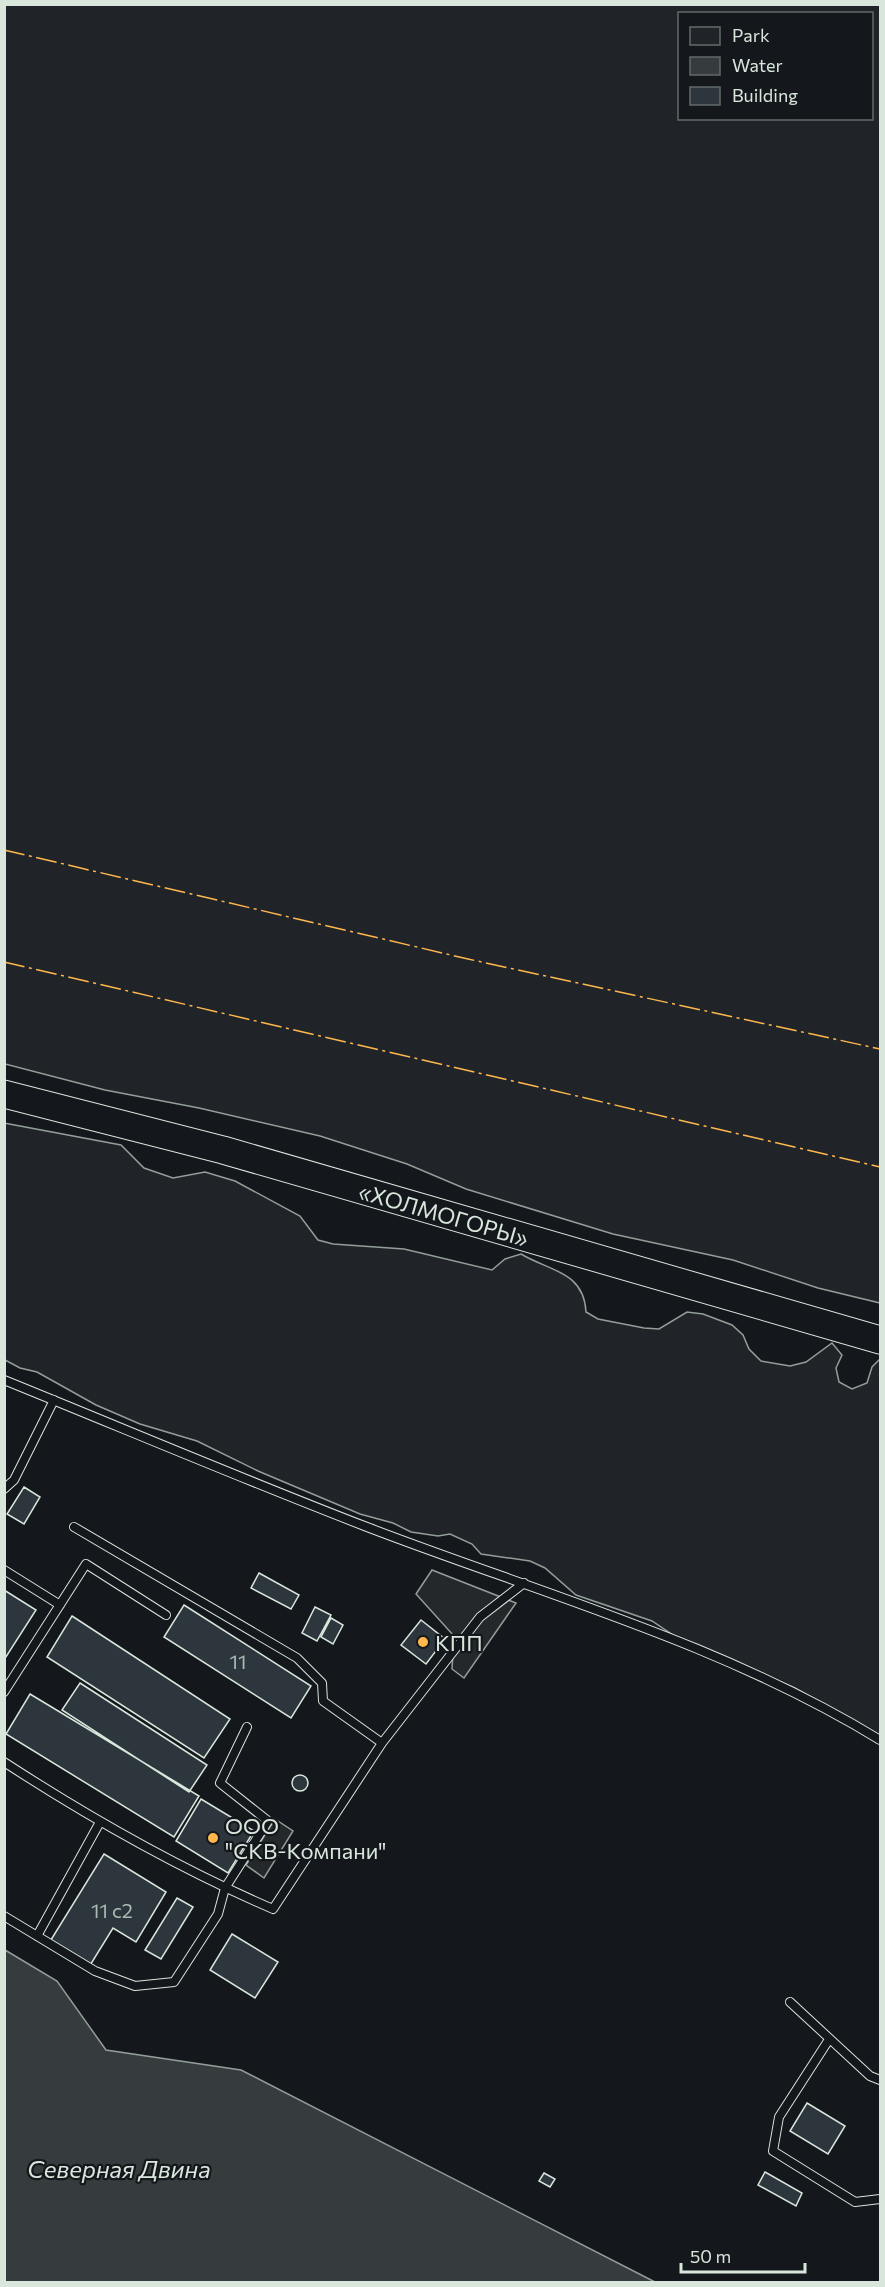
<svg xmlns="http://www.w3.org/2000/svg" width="885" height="2287" font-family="Commissioner,sans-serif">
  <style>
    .green { fill: #202428; stroke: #939e99; stroke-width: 1.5; fill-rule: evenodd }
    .parking { fill: #24282b; stroke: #939e99; stroke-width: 1.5 }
    .water { fill: #363b3e; stroke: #939e99; stroke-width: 1.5 }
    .building { fill: #2c363c; stroke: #d8e6dc; stroke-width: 1.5 }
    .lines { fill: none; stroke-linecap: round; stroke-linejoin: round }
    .lane-casing { stroke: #d8e6dc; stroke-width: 10 }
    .highway-casing { stroke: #d8e6dc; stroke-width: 29 }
    .lane { stroke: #14181c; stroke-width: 8 }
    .highway { stroke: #14181c; stroke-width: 27 }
    .power { stroke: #ffb74d; stroke-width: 1.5; stroke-dasharray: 21 4.5 3 4.5; stroke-linecap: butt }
    .poi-dot { fill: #ffb74d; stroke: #14181c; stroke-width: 2 }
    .labels { text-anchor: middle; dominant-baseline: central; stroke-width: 4.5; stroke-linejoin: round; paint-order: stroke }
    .number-label { font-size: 20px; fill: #adbab4 }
    .street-label { font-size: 22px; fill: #d8e6dc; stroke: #14181c }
    .poi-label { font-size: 22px; fill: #d8e6dc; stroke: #14181c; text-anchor: start }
    .water-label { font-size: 24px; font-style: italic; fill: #d8e6dc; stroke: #14181c }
  </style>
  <rect width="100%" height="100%" fill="#14181c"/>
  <path class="green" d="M5,4L880,5V1303L818,1288L733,1260L613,1234L466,1189L407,1164L320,1136L199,1108L105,1090L5,1064ZM680,14H872V118H680Z
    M4,1123L121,1145L144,1168L173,1178L205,1172L235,1181L300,1216L318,1240L333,1244L404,1249L492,1270L505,1259L521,1254C549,1271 584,1271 586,1312L598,1319L644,1328L659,1329L687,1312L703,1314L732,1325L743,1335L749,1349L761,1361L790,1366L806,1362L832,1343L842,1355L836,1368L839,1382L852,1389L867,1383L872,1367L880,1359V1736L795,1688L679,1639L652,1621L576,1595L545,1568L530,1561L481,1554L472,1544L450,1534L438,1536L411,1532L393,1523L360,1514L258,1471L197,1441L140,1424L96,1405L37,1372L20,1368L5,1360Z"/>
  <path class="parking" d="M432,1570L516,1603L464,1678L452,1669L454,1636L416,1594Z
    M275,1819L293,1831L264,1878L246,1865Z"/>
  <path class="water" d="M5,1950L57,1981L106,2050L241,2070L655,2282H5Z"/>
  <path class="building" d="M24,1487L40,1497L24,1524L7,1514Z
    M259,1573L299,1595L291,1609L251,1588Z
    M4,1590L36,1610L4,1660Z
    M184,1605L311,1686L291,1718L164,1637Z
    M315,1607L331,1615L317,1641L302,1633Z
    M72,1616L230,1719L204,1758L47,1657Z
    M331,1618L343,1625L333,1644L321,1637Z
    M421,1620L445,1639L426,1664L401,1645Z
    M80,1683L207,1765L189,1792L62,1710Z
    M30,1694L199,1796L174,1837L6,1734Z
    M292 1783a8 8 0 1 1 16 0a8 8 0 1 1-16 0Z
    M201,1799L254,1831L228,1873L176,1841Z
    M104,1854L166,1892L136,1942L113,1928L89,1967L49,1943Z
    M177,1898L193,1907L161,1959L145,1950Z
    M232,1934L278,1962L255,1998L210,1970Z
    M807,2103L845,2126L828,2154L790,2131Z
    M765,2172L802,2193L796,2206L758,2185Z
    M544,2173L555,2179L550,2187L539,2181Z"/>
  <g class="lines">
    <defs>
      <path id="lane" d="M4,1380C125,1429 245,1480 367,1527C539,1593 722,1643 880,1740
        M4,1489L14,1480L54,1400
        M74,1527L297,1658L322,1683L323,1701L382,1743
        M4,1570L60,1605
        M4,1692L86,1564L166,1615
        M4,1762C90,1818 178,1868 273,1909L382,1743L480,1617L524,1583
        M4,1916L95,1971L135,1986L174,1982L218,1914L225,1888L268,1821L220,1783L247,1727
        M37,1936L100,1822
        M790,2002L870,2076L880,2080
        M828,2041L779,2117L773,2151L855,2202L880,2199"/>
      <g id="highway">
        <path id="s1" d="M4,1094L223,1150L880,1340"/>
      </g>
    </defs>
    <use href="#lane" class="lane-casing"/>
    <use href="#highway" class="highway-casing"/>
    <use href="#lane" class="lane"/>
    <use href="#highway" class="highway"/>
    <path class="power" d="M4,850L468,959L880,1049
      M4,962L880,1167"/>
  </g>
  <g class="poi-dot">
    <circle cx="423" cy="1642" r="6"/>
    <circle cx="213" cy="1838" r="6"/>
  </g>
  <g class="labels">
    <g class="number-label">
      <text x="238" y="1661">11</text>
      <text x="112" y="1910">11 с2</text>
    </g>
    <g class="street-label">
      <text stroke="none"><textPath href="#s1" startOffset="456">«ХОЛМОГОРЫ»</textPath></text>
    </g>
    <g class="poi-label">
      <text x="435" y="1642">КПП</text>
      <text x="225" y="1825">ООО<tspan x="225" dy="25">"СКВ-Компани"</tspan></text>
    </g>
    <g class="water-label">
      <text x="119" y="2168">Северная Двина</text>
    </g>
  </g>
  <rect width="885" height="2287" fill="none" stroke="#d8e6dc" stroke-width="12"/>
  <rect x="678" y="12" width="195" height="108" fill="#14181c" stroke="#626a69" stroke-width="1.5"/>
  <rect x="690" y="27" width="30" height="18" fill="#202428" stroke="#626a69" stroke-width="1.5"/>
  <text x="732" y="42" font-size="18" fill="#d8e6dc">Park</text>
  <rect x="690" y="57" width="30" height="18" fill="#363b3e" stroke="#626a69" stroke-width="1.5"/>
  <text x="732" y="72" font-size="18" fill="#d8e6dc">Water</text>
  <rect x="690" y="87" width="30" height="18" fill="#2c363c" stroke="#626a69" stroke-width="1.5"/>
  <text x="732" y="102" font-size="18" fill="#d8e6dc">Building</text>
  <path d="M681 2263v9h124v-9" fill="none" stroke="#d8e6dc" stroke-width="3"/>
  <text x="690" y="2263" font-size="18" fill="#d8e6dc" stroke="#14181c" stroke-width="4.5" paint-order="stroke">50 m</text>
</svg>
